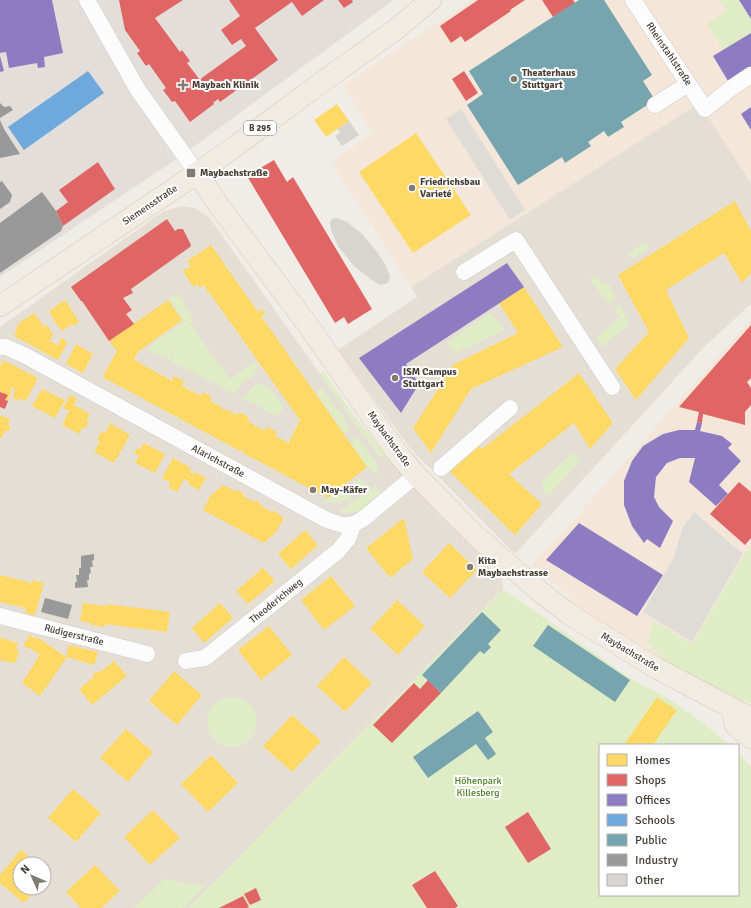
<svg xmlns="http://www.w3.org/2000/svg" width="751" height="908" font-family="Signika,sans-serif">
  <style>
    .residential { fill: #e5ded4; fill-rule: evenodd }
    .commercial { fill: #f4e7d9 }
    .industrial { fill: #e3ded9 }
    .green { fill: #e0ecc5 }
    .parking { fill: #dfdcd8 }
    .homes { fill: #ffd966 }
    .shops { fill: #e06666 }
    .offices { fill: #8e7cc3 }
    .schools { fill: #6fa8dc }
    .public { fill: #76a5af }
    .industry { fill: #999 }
    .building { fill: #d8d4cf }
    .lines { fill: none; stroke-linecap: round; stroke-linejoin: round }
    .minor-casing { stroke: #cecbc5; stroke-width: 17 }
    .major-casing { stroke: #d4c8b3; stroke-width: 22 }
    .minor { stroke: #fdfcfc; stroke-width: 16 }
    .major { stroke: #f1ebe2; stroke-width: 21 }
    .poi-dot { fill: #827b72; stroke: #fff; stroke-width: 1.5 }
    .labels { text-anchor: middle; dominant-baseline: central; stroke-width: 4; stroke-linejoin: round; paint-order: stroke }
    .shield { fill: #fff; stroke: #7e7770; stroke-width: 1 }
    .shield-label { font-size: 9px; font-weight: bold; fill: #463d33 }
    .street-label { font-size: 10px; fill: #463d33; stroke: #fff }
    .poi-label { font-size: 10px; font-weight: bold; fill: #463d33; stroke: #fff; text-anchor: start }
    .park-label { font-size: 10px; fill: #4b7e21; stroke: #fff }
  </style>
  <rect width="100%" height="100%" fill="#f0ede8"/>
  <path class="residential" d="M699,103L751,183V304L704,347L515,554L410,448L338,350L417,297L411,287Z
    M182,206L195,208L209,217L320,374L324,372L352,413L387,457L438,514L472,547L479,554V558L502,579L503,589L188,908H0V327L164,211ZM20,864H44V888H20Z"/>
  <path class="commercial" d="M472,0H751V183L699,103L411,287L331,162L372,133L343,85Z
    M751,319V547L745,554L692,644L647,643L664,660L635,646L576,609L571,597L531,565L581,512Z"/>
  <path class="industrial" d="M0,0H394L177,159L0,277Z"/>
  <path class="green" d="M719,0H739L751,19V33L723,50L707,23L726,12Z
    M645,242L649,249L632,259L628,253Z
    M596,275L603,285L608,282L617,299L608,304L590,279Z
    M178,293L194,321L190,324L230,379L255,361L259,365L252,378L244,380L235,394L192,372L202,364L191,372L170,361L180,341L191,344L179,341L169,360L146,349L184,321L169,299Z
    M620,304L630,324L601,347L596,338L620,318L614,309Z
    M491,312L505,330L454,354L447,342Z
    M324,372L352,413L387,457H380L349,416L320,374Z
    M257,383C273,390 276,393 283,409L277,416L242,398Z
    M322,388L351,428L344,433L316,393Z
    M358,437L376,463L379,475L367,467L351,443Z
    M573,453L580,461L548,496L543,491V479Z
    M359,478L369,486L345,501L325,503L328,498L341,487L345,490Z
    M375,486L385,494C369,506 359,516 338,512Z
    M751,547V703L733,697L664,660L647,643L654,621L692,644L745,554Z
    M503,589L634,681C669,695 701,721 730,745H600V895H738V752L751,767V908H188Z
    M207 722a25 25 0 1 1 50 0a25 25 0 1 1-50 0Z
    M164,879L205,886L183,908H134Z"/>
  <path class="parking" d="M461,109L525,210L510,220L446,119Z
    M694,512L743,554L692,642L643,612L673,559L683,527Z"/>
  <path class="homes" d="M337,104L349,121L326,137L314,120Z
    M416,133L471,215L413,253L359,172Z
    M735,201L751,231V273L742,283L724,253L666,290L689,338L636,400L615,369L649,332L618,275Z
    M211,245L258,312L262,309L265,313L261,316L367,467L328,498L275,470V468L273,469L243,453V450L240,451L210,435V433L208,434L178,418V416H175L145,400V399H144L104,378L103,376L117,351L109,341L168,300L182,320L138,352L134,360L158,373V375L160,374L172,381L174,376L184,381L182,386L190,390V393L192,391L201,396L203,392L212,397L210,401L222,407L223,410L225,409L237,415L239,412L249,417L247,421L255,425V428L257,426L265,431L267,427L277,432L275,436L287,442L288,444L300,420L208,291L205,292L207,290L204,285L200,288L197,284L193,287L183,271L191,266L187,261Z
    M524,287L563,347L471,389L431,453L413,428L454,364L518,333L499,303Z
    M65,300L79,322L74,326L72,324L62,331L59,326L58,327L49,311Z
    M34,313L44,327L47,325L53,334L50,341L58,345L62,337L67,343L58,360L14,336L19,323Z
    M76,344L93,354L83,373L66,364Z
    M3,360L38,378L26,401L20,398L18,401L13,398L15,389L11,387L10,389L12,390L8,401L5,400L8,395L0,392V367Z
    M579,373L613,423L590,449L574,423L509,474L542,504L515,535L446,468L477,445L482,449Z
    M42,389L65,400L55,418L32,406Z
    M70,395L77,399L74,405L90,414L87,420L88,425L85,428H82L79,434L62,425L69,411L63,408Z
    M0,415L10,419L8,425L11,426L8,432L5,430L2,438H0Z
    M110,423L130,435L114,463L94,452L100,441L97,440L102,431L105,433Z
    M144,443L165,454L155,473L135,463L139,456L134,454L137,448L140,450Z
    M173,458L191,468L189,472L193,474L195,472L206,478L199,490L188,484L189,482L184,479L177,492L168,487L171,483L162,478Z
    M223,485L237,492L238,490L244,494L243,496L254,502L255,500L261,504V506L272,512L273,510L284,518L276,532L264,543L203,510L210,496Z
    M404,518L413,559L390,578L366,548Z
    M305,530L318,545L291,569L278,554Z
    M449,543L477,570L450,598L422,572Z
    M263,568L275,581L248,604L236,591Z
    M0,575L32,583V580L44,583L35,615L25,613L26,608L0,602Z
    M331,576L355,606L324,630L301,600Z
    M397,600L425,626L398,655L370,629Z
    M83,603L107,606V604L170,612L167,632L105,624V627L91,625V623L80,621Z
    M220,603L233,618L204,643L192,628Z
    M269,626L292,655L261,680L238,650Z
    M30,635L36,639L37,637L66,657L69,645L98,652L94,665L67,657L40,696L22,683L40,655L30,648L29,649L23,645Z
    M3,638L6,639L7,640L18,643L16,650L19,651L16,662H13L12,663L0,660V639Z
    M344,657L372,683L345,712L317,686Z
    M114,661L127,676L92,705L79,689L94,677L92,675L98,671L99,673Z
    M174,671L202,695L177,725L149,701Z
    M657,697L677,710L653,745H624Z
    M292,715L321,741L292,772L263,746Z
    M126,729L153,752L128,782L100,758Z
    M211,755L238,783L208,812L181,784Z
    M73,789L101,813L76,842L48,818Z
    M153,810L180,838L150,865L124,837Z
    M21,850L38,864H20V888H37L24,903L0,883V875Z
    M95,865L120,891L101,908H81L66,892Z
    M44,869L49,873L44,879Z"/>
  <path class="shops" d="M119,0H183L155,18L180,52L182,50L190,61L187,63L200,80L203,77L246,46L241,39L232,45L221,30L240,16L229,0H324L302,16L292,2L255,28L278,60L220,102L218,99L213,103L214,104L190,122L175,101L172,102L163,90L166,88L149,64L146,66L137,53L140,51L125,30Z
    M338,0H352L353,2L344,8Z
    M478,0H525L510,10L511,11L465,42L461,36L451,43L440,26Z
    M542,0H573L575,3L553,17Z
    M464,71L478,93L466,101L452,79Z
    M274,160L287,182L293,177L372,309L348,324L344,317L335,323L247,176Z
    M98,162L115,189L63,226L56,211L68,202L59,190Z
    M167,219L175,231L178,229H183L191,245L190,247L131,289L133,293L123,298L132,310L126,314L134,324L109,341L82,301H81L71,287Z
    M751,325V378L747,382L751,388V405L745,412V425L703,414L702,423L697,422L699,412L679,407Z
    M0,392L8,395L5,400L8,401L5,409L0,407Z
    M739,482L751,492V538L745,545L710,514Z
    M428,680L441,693L392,743L373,725L414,683L420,689Z
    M528,812L551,849L528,863L505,827Z
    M435,871L458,906L455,908H427L412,885Z
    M256,888L261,900L250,905L244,894Z
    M243,896L249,907L247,908H219Z"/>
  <path class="offices" d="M0,0H52L63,53L44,57L45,67L38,68L37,63L9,68L6,52L0,53Z
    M739,0H751V19Z
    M751,33V67L728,81L713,56Z
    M0,56L4,71L0,72Z
    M751,107V130L741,114Z
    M507,263L524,287L406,364L419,384L401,413L359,358Z
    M697,422L702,423L700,431L722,436L732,444L728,448L741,461L719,485L728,494L716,506L689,482L695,458H680L667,463L656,477L654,497L659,507L673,521L660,548L647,539L644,543L632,526L624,505V481L632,461L643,446L663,434L679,430H695Z
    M579,523L663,575L637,616L546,560Z"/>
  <path class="schools" d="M88,71L104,93L24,150L8,127Z"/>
  <path class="public" d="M579,0H604L652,75L643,81L655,100L621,122L624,127L608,137L604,131L588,142L591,146L565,163L562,157L518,185L467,105L483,94L469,71Z
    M482,612L501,630L488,644L491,647L484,654L480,651L441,693L422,675Z
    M548,625L630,680L615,702L533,646Z
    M478,711L493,732L485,738L496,754L488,760L476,744L428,778L413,757Z"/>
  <path class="industry" d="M0,103L4,107L10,106L13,110L0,118Z
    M0,120L4,129L20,154L0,158Z
    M2,181L12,195L10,202L0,209V182Z
    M42,192L56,211L63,226L61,231L0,273V223Z
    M94,554V560L92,561L93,567H90L91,573L89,574V580H87L88,587L75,588V582H77L76,575H79V568H81V556Z
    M45,598L72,605L68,619L41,612Z"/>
  <path class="building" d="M349,121L359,135L342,146L335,136L340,133L338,129Z
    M337,218L347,222L362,234L378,253L386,266L390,277L388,283L380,285L373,281L354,266L338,246L331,230L330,222L332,219Z"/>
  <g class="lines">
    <defs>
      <path id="minor" d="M87,0L138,90L197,173
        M633,0L705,109L730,89L751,75
        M655,105L688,84
        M464,272L516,240L612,387
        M0,347H6L24,355L325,519C341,525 347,529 363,519L416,475
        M441,468L510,408
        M0,616L147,654
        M186,661L205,658L338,551L348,539L353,525"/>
      <path id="major" d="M197,173L220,207L310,328L398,454L416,475L475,535L538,590L569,614L656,668L751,718
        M0,306L159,199L229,151L322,82L395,30L431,0
        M732,709L735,725L751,738"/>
    </defs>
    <use href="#minor" class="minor-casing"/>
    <use href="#major" class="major-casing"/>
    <use href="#minor" class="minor"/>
    <use href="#major" class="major"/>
  </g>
  <g class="poi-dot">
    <circle cx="514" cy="79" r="4"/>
    <path d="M181 79h4v4h4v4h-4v4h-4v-4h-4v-4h4z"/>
    <rect x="186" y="168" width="10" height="10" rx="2"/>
    <circle cx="412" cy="188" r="4"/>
    <circle cx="395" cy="378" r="4"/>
    <circle cx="313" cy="490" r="4"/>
    <circle cx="470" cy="567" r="4"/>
  </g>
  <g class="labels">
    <rect class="shield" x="244" y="121" width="32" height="14" rx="3"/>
    <g class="shield-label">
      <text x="260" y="128">B 295</text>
    </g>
    <g class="street-label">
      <text transform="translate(669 54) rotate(56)">Rheinstahlstraße</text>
      <text transform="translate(150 205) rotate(-34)">Siemensstraße</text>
      <text transform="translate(389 439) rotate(54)">Maybachstraße</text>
      <text transform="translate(218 461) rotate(28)">Alarichstraße</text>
      <text transform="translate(276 601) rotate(-39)">Theoderichweg</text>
      <text transform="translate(74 635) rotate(14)">Rüdigerstraße</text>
      <text transform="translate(630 652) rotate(31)">Maybachstraße</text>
    </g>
    <g class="poi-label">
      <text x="522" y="73">Theaterhaus<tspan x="522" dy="12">Stuttgart</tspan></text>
      <text x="192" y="85">Maybach Klinik</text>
      <text x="200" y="173">Maybachstraße</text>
      <text x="420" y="182">Friedrichsbau<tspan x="420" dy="12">Varieté</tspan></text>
      <text x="403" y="372">ISM Campus<tspan x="403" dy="12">Stuttgart</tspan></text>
      <text x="321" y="490">May-Käfer</text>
      <text x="478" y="561">Kita<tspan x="478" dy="12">Maybachstrasse</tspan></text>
    </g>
    <g class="park-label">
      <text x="478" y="781">Höhenpark<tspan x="478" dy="12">Killesberg</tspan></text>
    </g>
  </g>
  <rect x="599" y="744" width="140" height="152" fill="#ffffff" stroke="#b5b1ad"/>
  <rect x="607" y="754" width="20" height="12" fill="#ffd966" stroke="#b5b1ad"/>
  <text x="635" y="764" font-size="12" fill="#463d33">Homes</text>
  <rect x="607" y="774" width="20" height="12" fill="#e06666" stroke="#b5b1ad"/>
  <text x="635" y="784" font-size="12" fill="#463d33">Shops</text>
  <rect x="607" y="794" width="20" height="12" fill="#8e7cc3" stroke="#b5b1ad"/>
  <text x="635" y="804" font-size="12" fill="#463d33">Offices</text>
  <rect x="607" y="814" width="20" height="12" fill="#6fa8dc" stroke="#b5b1ad"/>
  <text x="635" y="824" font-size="12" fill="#463d33">Schools</text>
  <rect x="607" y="834" width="20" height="12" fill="#76a5af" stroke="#b5b1ad"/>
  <text x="635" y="844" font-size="12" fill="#463d33">Public</text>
  <rect x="607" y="854" width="20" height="12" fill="#999999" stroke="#b5b1ad"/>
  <text x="635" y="864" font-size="12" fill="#463d33">Industry</text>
  <rect x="607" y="874" width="20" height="12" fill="#d8d4cf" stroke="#b5b1ad"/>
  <text x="635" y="884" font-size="12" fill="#463d33">Other</text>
  <g transform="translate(32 876) rotate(315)"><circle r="19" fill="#ffffff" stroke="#b5b1ad"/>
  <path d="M0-3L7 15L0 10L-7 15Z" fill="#827b72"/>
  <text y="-6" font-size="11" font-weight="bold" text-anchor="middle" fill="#463d33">N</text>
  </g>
</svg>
